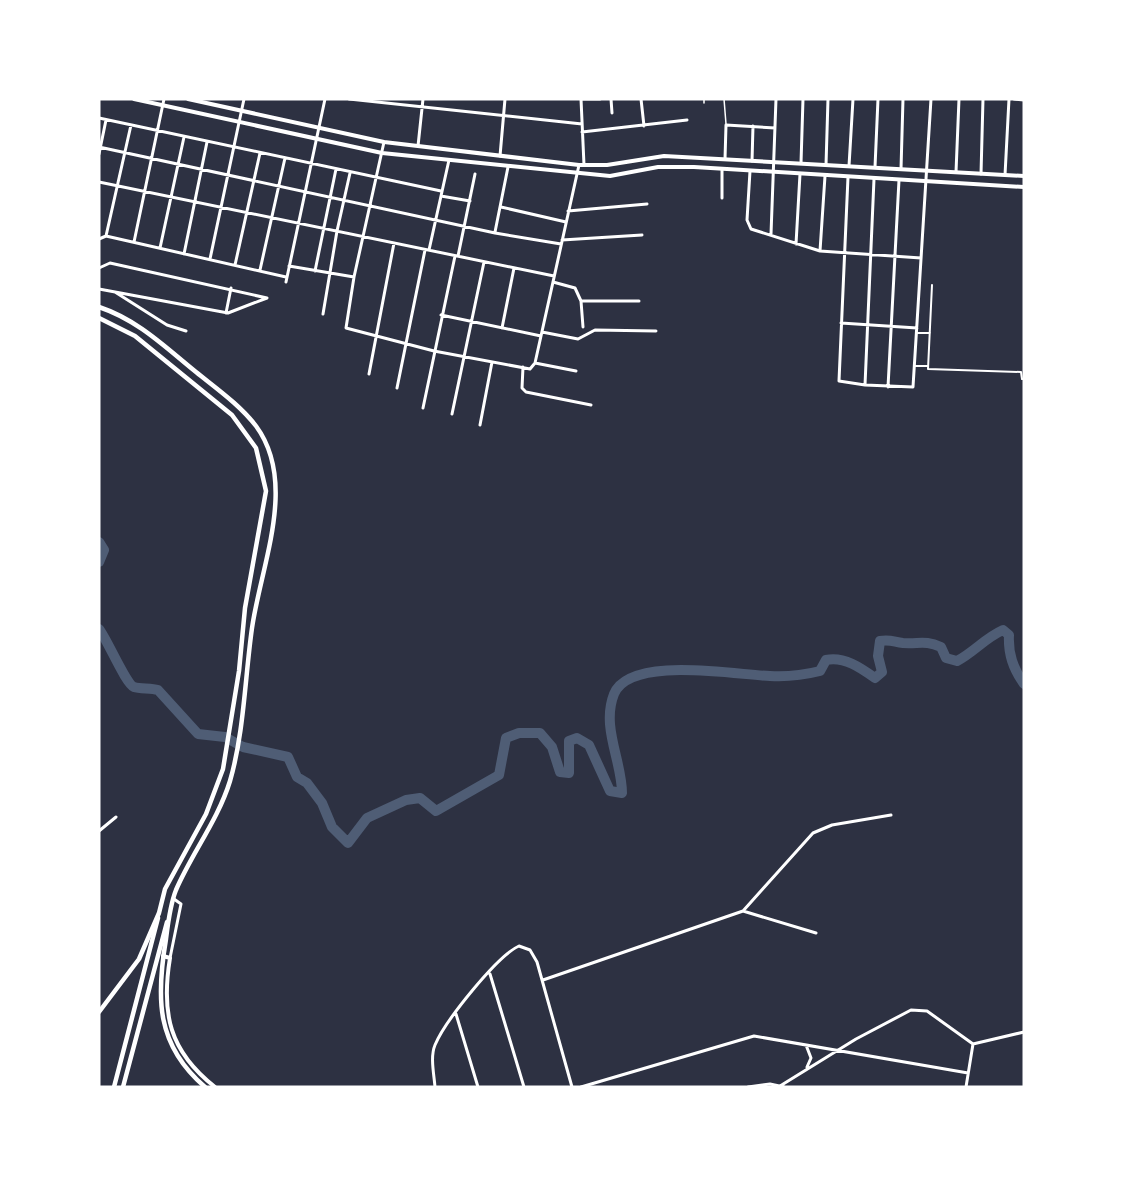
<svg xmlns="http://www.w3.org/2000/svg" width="1123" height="1186" font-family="'IBM Plex Sans',sans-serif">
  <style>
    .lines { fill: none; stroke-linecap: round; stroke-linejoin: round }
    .river { stroke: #4f5d75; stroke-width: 10 }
    .service { stroke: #fff; stroke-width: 1.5 }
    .pedestrian { stroke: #fff; stroke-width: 2 }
    .minor { stroke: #fff; stroke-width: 3 }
    .tertiary { stroke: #fff; stroke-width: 4 }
    .primary { stroke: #fff; stroke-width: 4.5 }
    .trunk { stroke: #fff; stroke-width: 4.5 }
  </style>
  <rect width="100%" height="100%" fill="#2d3142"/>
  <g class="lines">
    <path class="river" d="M99,542L104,550L99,562
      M99,629C108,641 126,684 134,687C140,689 151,688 158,690L198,734L225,737L243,747L288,757L297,777L307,783L322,803L332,827L348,843L367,818L406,800L420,798L436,811L499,775L506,738L519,733H540L552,747L560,772L569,773V741L577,738L589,745L610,791L622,793C622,761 601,727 614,694C630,655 736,675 770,676C787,677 804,675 820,671L826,660C844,656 861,668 875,678L882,672L878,656L880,641C890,639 894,642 903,643C920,644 925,640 941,647L946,658L957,661C974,652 985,638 1003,630L1009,635C1008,654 1013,668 1024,684"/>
    <path class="service" d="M724,99L726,124
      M704,103V99"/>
    <path class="pedestrian" d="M932,285L928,369L1021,372L1022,379H1024
      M917,333H930
      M915,366H927"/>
    <path class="minor" d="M349,99L582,124
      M581,99L584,165
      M581,99H600
      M611,99L612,113
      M641,99L644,126
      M1014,99L1024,100
      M99,118L441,191
      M582,132L687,120
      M384,142L354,277L346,328L434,351L530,369L535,363L579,165
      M418,146L423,99
      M99,147L495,233L561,244
      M99,154L106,120
      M500,156L505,99
      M725,159L726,125L775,128
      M752,161L753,126
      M801,163L803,99
      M826,165L828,99
      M849,166L853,99
      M875,167L878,99
      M901,169L903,99
      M750,171L747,220L751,229L820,251L921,258
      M956,172L959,99
      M981,174L983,99
      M1005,175L1009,99
      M848,177L839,381L865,385L913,387L931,99
      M99,182L554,276
      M441,196L470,201
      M722,198V169
      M501,207L566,222
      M568,211L647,204
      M495,232L508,167
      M771,234L776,99
      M106,236L131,125
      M99,239L106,236L286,277
      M562,240L642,235
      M134,242L164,99
      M796,244L800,174
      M160,248L184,137
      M429,250L449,160
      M820,251L825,176
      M184,254L207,142
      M458,256L475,174
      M210,259L244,99
      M235,265L260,153
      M289,266L354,277
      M99,268L110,263L267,298L228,313L99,289
      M260,270L285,158
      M315,271L336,169
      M286,282L325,99
      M553,282L575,288L581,301L583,327
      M115,292L167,325L186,331
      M581,301H639
      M226,313L231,288
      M323,314L337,231L350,173
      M441,315L541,336
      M841,323L917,328
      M502,328L514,268
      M542,332L578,339L595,330L656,331
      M535,363L576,371
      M523,367L522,388L526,392L591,405
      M369,374L394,243
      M865,385L874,179
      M888,387L899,180
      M397,388L425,250
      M423,408L455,256
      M452,414L484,262
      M480,425L492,362
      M99,831L116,817
      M743,911L813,833L832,825L891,815
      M170,958L181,904L174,899
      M490,974L524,1087
      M543,980L743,911L816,933
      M456,1014L478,1087
      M973,1044L1024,1032
      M806,1045L811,1058L807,1067
      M780,1086L856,1039L911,1010L927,1011L973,1044
      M435,1087C434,1074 430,1057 435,1045C445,1021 497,956 519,946L530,950L537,962L572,1087
      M581,1087L754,1036L968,1073
      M748,1087L770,1084L784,1087
      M966,1087L973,1044"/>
    <path class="tertiary" d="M134,99L382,153L610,176L658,167H694L1024,187
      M188,99L384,142L579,165H607L664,156L1024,176
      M163,956L170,958C161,1013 169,1051 215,1087"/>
    <path class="primary" d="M114,1087L158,918
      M123,1087L167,922"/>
    <path class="trunk" d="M99,307C138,320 165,347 196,372C217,389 240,405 256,426C298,483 261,565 252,628C245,677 244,733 230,781C218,820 192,853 176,890C170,905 168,923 166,939C156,998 156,1045 205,1087
      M99,318L135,336L232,415L256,448L266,491L245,608L239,671L223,769L206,814L165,889L159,913L139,959L99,1012"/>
  </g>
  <rect width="1123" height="1186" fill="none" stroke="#ffffff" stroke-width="201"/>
</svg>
